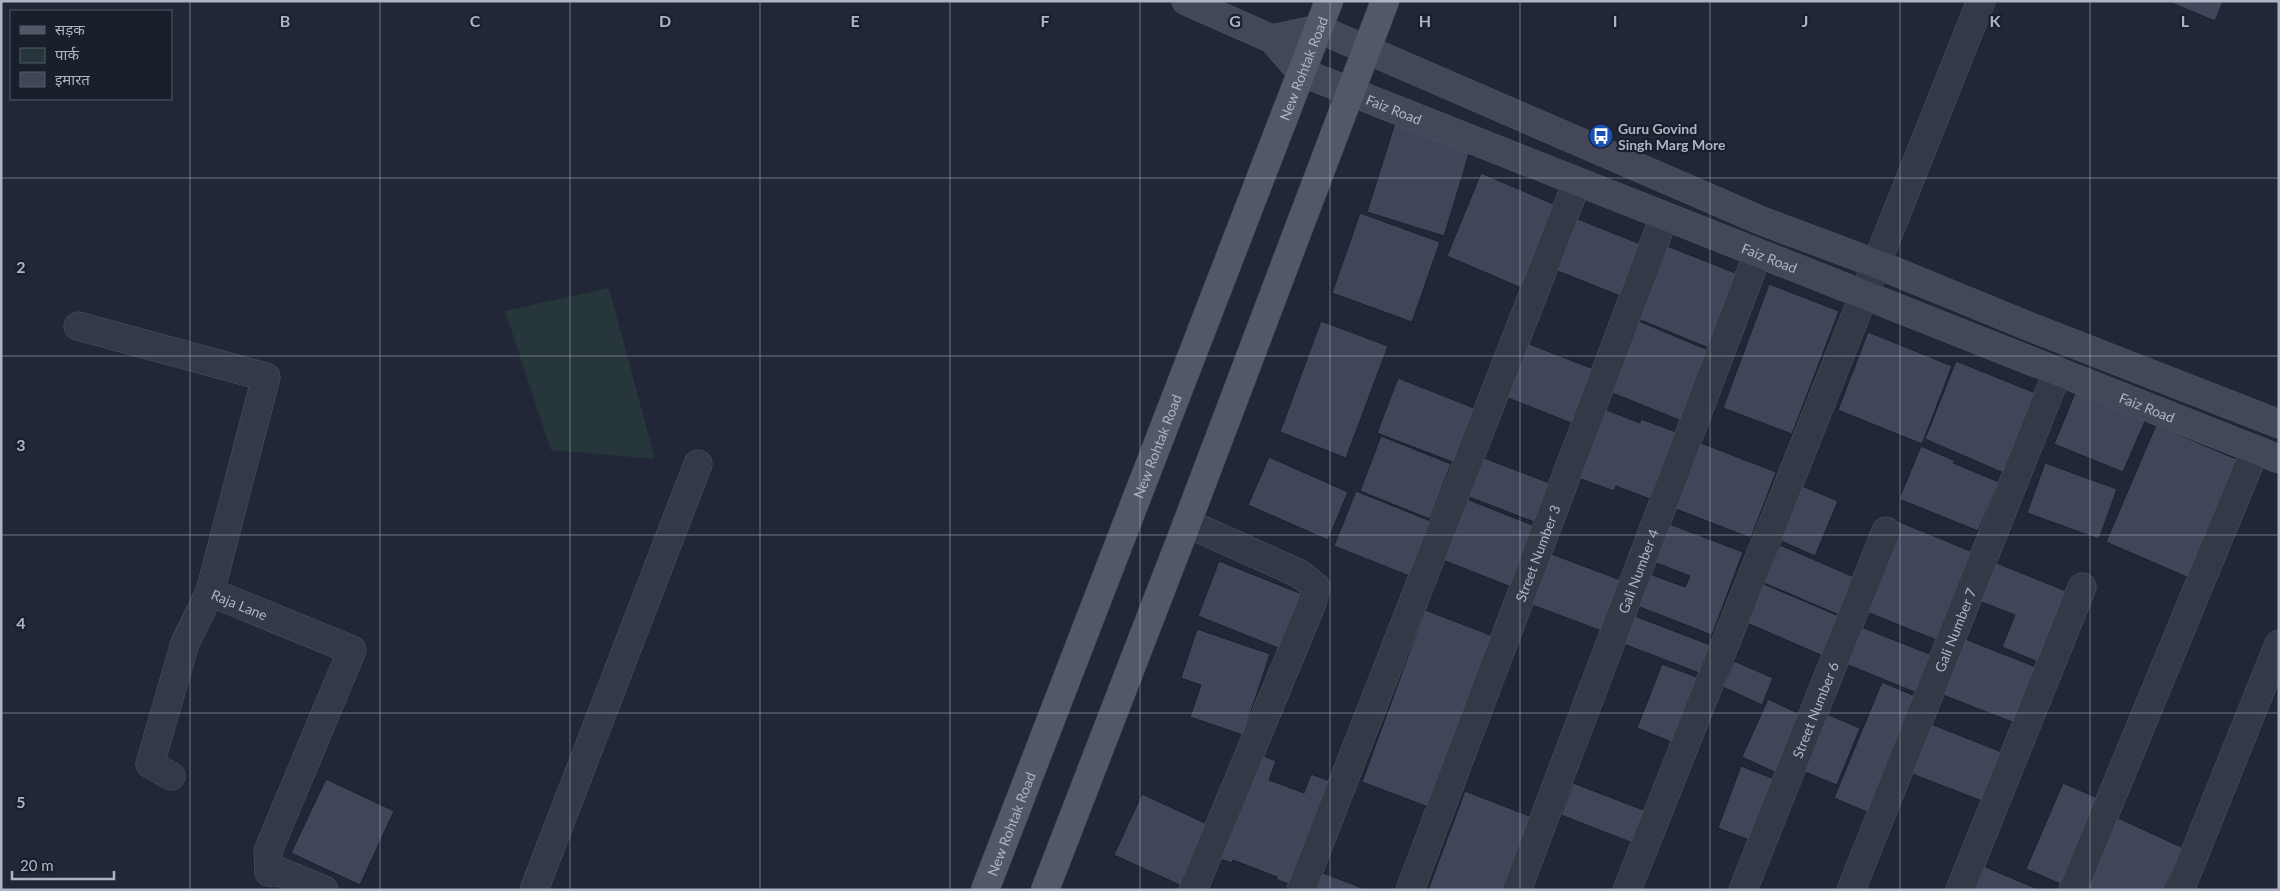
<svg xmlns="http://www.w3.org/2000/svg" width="2280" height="891" font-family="Lato,'Noto Sans Devanagari',sans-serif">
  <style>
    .green { fill: #26363b }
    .building { fill: #3f4659; stroke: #1c212e }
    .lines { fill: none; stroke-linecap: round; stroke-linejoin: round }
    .street-casing { stroke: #4f5462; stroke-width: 29 }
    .secondary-casing { stroke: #4f5462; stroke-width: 29 }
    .primary-casing { stroke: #3e4351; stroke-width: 29 }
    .street { stroke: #343947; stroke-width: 28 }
    .secondary { stroke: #42485a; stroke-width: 28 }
    .primary { stroke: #525867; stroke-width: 28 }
    .grid { fill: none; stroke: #aeb4c4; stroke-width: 1; stroke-opacity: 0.55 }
    .labels { text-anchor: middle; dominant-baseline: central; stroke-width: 4.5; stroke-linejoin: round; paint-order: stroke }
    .street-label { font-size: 14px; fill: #aeb4c4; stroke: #1a1f2c }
    .poi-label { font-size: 14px; font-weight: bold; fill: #aeb4c4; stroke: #1a1f2c; text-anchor: start }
    .grid-label { font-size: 16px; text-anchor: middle; font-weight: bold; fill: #aeb4c4; stroke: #1a1f2c; stroke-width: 4.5; stroke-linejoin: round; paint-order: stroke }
  </style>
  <rect width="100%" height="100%" fill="#212736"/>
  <path class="green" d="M609,288L655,459L551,450L505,311Z"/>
  <path class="building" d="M2167,1H2223L2215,21Z
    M1396,120L1472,144L1444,236L1367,212Z
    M1481,173L1558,206L1524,289L1447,256Z
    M1360,213L1440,242L1412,322L1332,293Z
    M1575,218L1643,245L1623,297L1555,270Z
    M1662,244L1743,276L1714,350L1633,317Z
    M1769,284L1839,311L1792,434L1723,408Z
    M1634,319L1710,351L1682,421L1605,390Z
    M1321,321L1388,346L1346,458L1280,432Z
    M1868,332L1952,366L1922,444L1838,410Z
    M1524,342L1601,372L1579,426L1503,396Z
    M1956,361L2038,394L2006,474L1925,439Z
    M1398,378L1479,410L1458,464L1377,433Z
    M2078,386L2148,414L2123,472L2054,444Z
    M1599,407L1640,423L1641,419L1676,432L1650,499L1616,486L1614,491L1573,476Z
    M2156,425L2243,462L2194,580L2106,542Z
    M1381,436L1451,464L1430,519L1360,491Z
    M1693,440L1776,472L1751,538L1668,506Z
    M1921,446L1955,461L1953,463L1999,482L1978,531L1899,499Z
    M1479,456L1552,484L1537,523L1464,495Z
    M1269,457L1348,492L1328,540L1248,505Z
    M2045,463L2117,489L2099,539L2027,513Z
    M1802,486L1838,501L1815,556L1779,540Z
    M1356,491L1433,522L1412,577L1334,546Z
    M1459,496L1537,527L1514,588L1435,557Z
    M1897,521L1980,555L1944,643L1862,610Z
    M1664,522L1743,552L1712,635L1632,604L1644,572L1685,587L1690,576L1649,560Z
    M1780,545L1861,580L1844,617L1764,583Z
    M1546,552L1626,582L1607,633L1527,603Z
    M1989,560L2071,593L2043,664L2002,647L2015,615L1974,599Z
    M1219,561L1302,594L1281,649L1198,616Z
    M1764,584L1846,619L1830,659L1747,623Z
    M1425,610L1493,636L1431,808L1362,782Z
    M1632,615L1713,646L1702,674L1621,643Z
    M1856,625L1937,657L1922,695L1841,662Z
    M1197,629L1270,654L1243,735L1190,717L1201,685L1181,678Z
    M1960,637L2041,669L2020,725L1938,693Z
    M1734,661L1773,678L1762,705L1723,687Z
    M1662,664L1704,680L1679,745L1637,728Z
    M1882,682L1922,699L1874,815L1834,798Z
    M1768,699L1804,716L1779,774L1742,757Z
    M1819,711L1860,728L1837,785L1795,768Z
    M1926,722L2009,755L1990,804L1907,772Z
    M1256,753L1276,761L1269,780L1304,793L1311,774L1330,781L1291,885L1276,879L1277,877L1233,860L1232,863L1217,858Z
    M1741,766L1780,781L1757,843L1718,828Z
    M326,779L394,811L360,885L291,853Z
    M1573,783L1646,811L1633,843L1561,815Z
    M2063,783L2100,799L2063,885L2026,869Z
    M1465,791L1537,819L1510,890H1428Z
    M1142,794L1207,824L1180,885L1114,855Z
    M2116,817L2183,848L2164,890H2083Z
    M1976,863L2040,890H1965Z
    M1313,869L1367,890H1305Z"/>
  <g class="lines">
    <defs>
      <g id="street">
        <path id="s1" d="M78,326L266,377L210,592L352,650L268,851L269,872"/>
        <path d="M1187,523L1300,574L1316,587L1312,603L1193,890"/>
        <path d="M171,776L150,764L185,643L210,592"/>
        <path d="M269,872H280L324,890"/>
        <path d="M534,890L698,464"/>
        <path d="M1301,890L1577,182"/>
        <path id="s2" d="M1410,890L1664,217"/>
        <path id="s3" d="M1517,890L1758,253"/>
        <path d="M1627,890L1981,1"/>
        <path id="s4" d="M1743,890L1886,531"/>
        <path id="s5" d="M1851,890L2058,371"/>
        <path d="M1960,890L2082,587"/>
        <path d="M2073,890L2255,450"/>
        <path d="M2180,890L2279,644"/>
      </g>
      <g id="secondary">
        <path id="s6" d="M1186,1L1272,39L1301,72L2279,459"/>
        <path d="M1272,39L1319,29L1762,221L1877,264L2033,328L2279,424"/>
      </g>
      <g id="primary">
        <path id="s7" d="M985,890L1329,1"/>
        <path d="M1045,890L1187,523L1385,1"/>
      </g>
    </defs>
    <use href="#street" class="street-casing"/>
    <use href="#secondary" class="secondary-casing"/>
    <use href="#primary" class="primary-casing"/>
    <use href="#street" class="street"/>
    <use href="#secondary" class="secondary"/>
    <use href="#primary" class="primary"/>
  </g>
  <path class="grid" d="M190,1V890M380,1V890M570,1V890M760,1V890M950,1V890M1140,1V890M1330,1V890M1520,1V890M1710,1V890M1900,1V890M2090,1V890M1,178H2279M1,356H2279M1,535H2279M1,713H2279"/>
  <defs>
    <symbol id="bus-disc" viewBox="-11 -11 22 22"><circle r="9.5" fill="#1a4fb4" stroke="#1a1f2c"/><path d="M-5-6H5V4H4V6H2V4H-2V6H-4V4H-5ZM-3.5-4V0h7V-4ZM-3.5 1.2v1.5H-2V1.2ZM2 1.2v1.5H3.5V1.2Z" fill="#fff"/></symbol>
  </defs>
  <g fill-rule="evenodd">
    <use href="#bus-disc" x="1587" y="122" width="28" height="28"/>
  </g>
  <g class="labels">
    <g class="street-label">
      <text stroke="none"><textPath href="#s7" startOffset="881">New Rohtak Road</textPath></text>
      <text stroke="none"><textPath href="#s6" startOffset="238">Faiz Road</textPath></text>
      <text stroke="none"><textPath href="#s6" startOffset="642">Faiz Road</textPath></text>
      <text stroke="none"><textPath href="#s6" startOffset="1048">Faiz Road</textPath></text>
      <text stroke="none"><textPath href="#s7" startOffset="476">New Rohtak Road</textPath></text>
      <text stroke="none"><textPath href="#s2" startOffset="360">Street Number 3</textPath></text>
      <text stroke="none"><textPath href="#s3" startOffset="341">Gali Number 4</textPath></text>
      <text stroke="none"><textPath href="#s1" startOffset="449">Raja Lane</textPath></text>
      <text stroke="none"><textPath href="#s5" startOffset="280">Gali Number 7</textPath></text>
      <text stroke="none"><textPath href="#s4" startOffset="194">Street Number 6</textPath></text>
      <text stroke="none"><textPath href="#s7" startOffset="71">New Rohtak Road</textPath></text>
    </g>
    <g class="poi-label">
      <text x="1618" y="128">Guru Govind<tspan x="1618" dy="16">Singh Marg More</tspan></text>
    </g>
  </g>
  <g class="grid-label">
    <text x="285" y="27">B</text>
    <text x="475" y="27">C</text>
    <text x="665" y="27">D</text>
    <text x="855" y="27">E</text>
    <text x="1045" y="27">F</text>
    <text x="1235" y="27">G</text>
    <text x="1425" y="27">H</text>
    <text x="1615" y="27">I</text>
    <text x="1805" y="27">J</text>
    <text x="1995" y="27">K</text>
    <text x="2185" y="27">L</text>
    <text x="21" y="273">2</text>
    <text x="21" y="451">3</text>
    <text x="21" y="629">4</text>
    <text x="21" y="808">5</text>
  </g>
  <rect width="2280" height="891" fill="none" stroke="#aeb4c4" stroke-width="5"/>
  <rect x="10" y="10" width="162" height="90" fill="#1a1f2c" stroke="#555b69"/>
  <rect x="20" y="26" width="25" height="8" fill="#525867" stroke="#555b69"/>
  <text x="55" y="35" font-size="15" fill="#aeb4c4">सड़क</text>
  <rect x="20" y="48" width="25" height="15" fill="#26363b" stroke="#555b69"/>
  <text x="55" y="60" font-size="15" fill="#aeb4c4">पार्क</text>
  <rect x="20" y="72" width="25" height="15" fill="#3f4659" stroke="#555b69"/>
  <text x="55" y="85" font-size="15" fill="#aeb4c4">इमारत</text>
  <path d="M12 871v8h102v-8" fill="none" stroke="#aeb4c4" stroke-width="2.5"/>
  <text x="20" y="871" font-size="15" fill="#aeb4c4" stroke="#1a1f2c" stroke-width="4" paint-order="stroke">20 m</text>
</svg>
